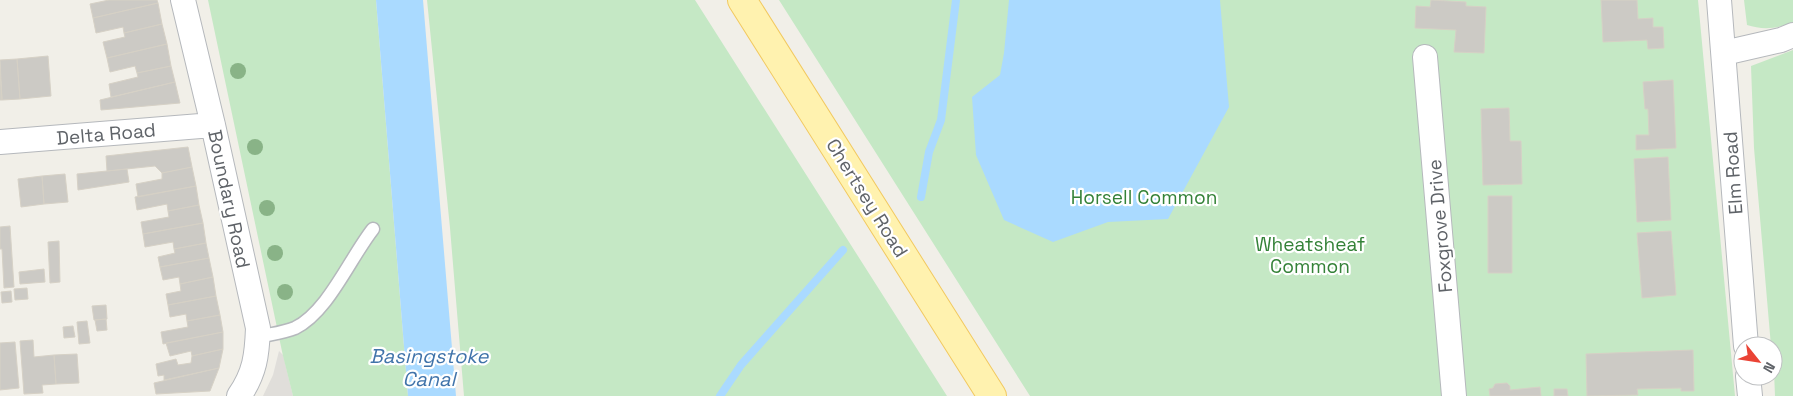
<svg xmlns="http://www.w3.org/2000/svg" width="1793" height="396" font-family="'Space Grotesk',sans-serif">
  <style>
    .industrial { fill: #e0deda }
    .green { fill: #c5e8c5 }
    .water { fill: #aadaff }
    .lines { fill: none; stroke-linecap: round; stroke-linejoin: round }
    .stream { stroke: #aadaff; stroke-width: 8 }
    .building { fill: #cccac5; stroke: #d6d1c6 }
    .service-casing { stroke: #b5b8bc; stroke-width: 15 }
    .minor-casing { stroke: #b5b8bc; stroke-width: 26 }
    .primary-casing { stroke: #f2c960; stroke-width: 30 }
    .service { stroke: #fff; stroke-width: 12 }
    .minor { stroke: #fff; stroke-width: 24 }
    .primary { stroke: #fff2af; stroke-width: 28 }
    .tree { fill: #89b387 }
    .labels { text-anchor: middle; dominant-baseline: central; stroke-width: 4.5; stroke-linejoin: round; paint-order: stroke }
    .street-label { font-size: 19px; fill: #5f6368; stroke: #fff }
    .park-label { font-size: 19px; fill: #348238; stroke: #fff }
    .water-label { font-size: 20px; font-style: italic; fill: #4174aa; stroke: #fff }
  </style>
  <rect width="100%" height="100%" fill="#f1efe8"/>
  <path class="industrial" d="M279,351L283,355L293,396H263L273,375Z"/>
  <path class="green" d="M208,0H376L408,396H293L283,356Z
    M427,0H695L947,396H464L450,228Z
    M779,0H1698L1735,396H1030Z
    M1744,0H1793V22C1778,29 1762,30 1747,25Z
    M1793,50V396H1775L1773,346H1771L1754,148L1751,66Z"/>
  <path class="water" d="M376,0H423L456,396H408Z
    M1009,0H1220L1229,107L1168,219L1108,222L1053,242L1004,220L976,155L972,97L1000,75L1004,53Z"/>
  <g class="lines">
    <path class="stream" d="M921,197L929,152L941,120L956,0
      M720,396L741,365L843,250"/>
  </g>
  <path class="building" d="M109,0H157L158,3L93,18L90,4Z
    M1431,0L1466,2V6L1486,7L1484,53L1454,52L1456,30L1415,28L1416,6L1430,7Z
    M1601,0H1637L1638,19L1653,18V27H1663L1664,48L1648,49L1647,40L1603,42Z
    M158,3L162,24L124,33L123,27L96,33L93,18Z
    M162,24L167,44L107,58L103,42L125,37L124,33Z
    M167,44L171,66L137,73L135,66L110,72L107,58Z
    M48,56L51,96L20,99L17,59Z
    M17,59L20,99L2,100L0,60Z
    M171,66L175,82L111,97L109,84L138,77L137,73Z
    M0,71L2,100H0Z
    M1673,80L1676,148L1636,150V135H1649L1648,109H1645L1643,82Z
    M175,82L180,103L101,110L100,100Z
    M1509,108L1510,141H1521L1522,184L1483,185L1481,109Z
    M188,147L192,167L162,173L155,166L107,171L106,156Z
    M1668,157L1671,220L1637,222L1634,159Z
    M192,167L196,186L138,197L136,184L162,179V173Z
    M127,169L129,182L78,190L77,174Z
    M65,174L68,202L44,204L42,176Z
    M42,176L44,204L21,207L18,179Z
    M196,186L199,205L168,211L167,204L137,210L135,197Z
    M1488,196H1512V273H1488Z
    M199,205L203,223L143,234L141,222L169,217L168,211Z
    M203,223L206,243L174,249L173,242L145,247L143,234Z
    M10,226L14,287L4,288L2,249H0V227Z
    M1671,231L1676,295L1642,298L1637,233Z
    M59,241L60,282L50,283L48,242Z
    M206,243L209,258L160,267L158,257L175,253L174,249Z
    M209,258L213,277L180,284L179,277L163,280L160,267Z
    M44,269L45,282L20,284L19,272Z
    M213,277L216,296L168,305L166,294L181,291L180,284Z
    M27,288L28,299L15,300L14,289Z
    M11,291L12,302L2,303L1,292Z
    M216,296L220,315L187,321L186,314L170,317L168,305Z
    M106,305L107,319L94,320L92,306Z
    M220,315L223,332L163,344L161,332L188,327L187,321Z
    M106,319L107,330L97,331L95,320Z
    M87,321L90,343L79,344L77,322Z
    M73,326L75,337L64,338L63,327Z
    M223,332V349L192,356L191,351L170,356L166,343Z
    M33,340L34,357L54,355L56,384L42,385L43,393L24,394L20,341Z
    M15,342L19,388L0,390V343Z
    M223,349L219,368L164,380V375L158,376L156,364L176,359L178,365L191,363L192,356Z
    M1693,350L1694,391H1681V388L1637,389L1638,395L1587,396L1586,354Z
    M77,354L79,383L56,384L54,355Z
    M219,368L210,391L156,394L154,383Z
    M1507,383L1510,386V390L1540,387L1541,396H1490L1489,389L1493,388L1495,384Z
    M1554,389H1567L1568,396H1554Z"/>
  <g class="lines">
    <defs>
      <path id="service" d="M257,337C270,334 283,333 295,328C328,312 350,258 373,229"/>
      <path id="minor" d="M183,0L213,125L258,328C257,355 255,373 239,396
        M1719,0L1746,346
        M1724,53L1781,40L1793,35
        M1425,57L1454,396
        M0,142L213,125
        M1748,376L1750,396"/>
      <path id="primary" d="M742,0L992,396"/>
    </defs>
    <use href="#service" class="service-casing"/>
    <use href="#minor" class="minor-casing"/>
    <use href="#primary" class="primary-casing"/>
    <use href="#service" class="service"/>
    <use href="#minor" class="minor"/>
    <use href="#primary" class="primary"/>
  </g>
  <g class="tree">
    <circle cx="238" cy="71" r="8"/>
    <circle cx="255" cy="147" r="8"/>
    <circle cx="267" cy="208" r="8"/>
    <circle cx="275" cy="253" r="8"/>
    <circle cx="285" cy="292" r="8"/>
  </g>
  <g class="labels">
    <g class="street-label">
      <text transform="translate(106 134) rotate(-5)">Delta Road</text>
      <text transform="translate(1733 173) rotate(-94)">Elm Road</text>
      <text transform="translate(867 198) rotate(58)">Chertsey Road</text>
      <text transform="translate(229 199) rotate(78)">Boundary Road</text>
      <text transform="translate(1440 226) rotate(-95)">Foxgrove Drive</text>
    </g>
    <g class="park-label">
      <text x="1144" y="197">Horsell Common</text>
      <text x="1310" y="244">Wheatsheaf<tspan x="1310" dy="22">Common</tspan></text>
    </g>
    <g class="water-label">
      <text x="429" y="356">Basingstoke<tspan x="429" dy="23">Canal</tspan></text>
    </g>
  </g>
  <g transform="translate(1758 361) rotate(120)"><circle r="24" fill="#ffffff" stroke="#bfc1c3"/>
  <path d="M0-4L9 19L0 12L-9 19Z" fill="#ea4335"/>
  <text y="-8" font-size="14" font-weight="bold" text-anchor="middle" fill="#5f6368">N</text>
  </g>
</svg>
